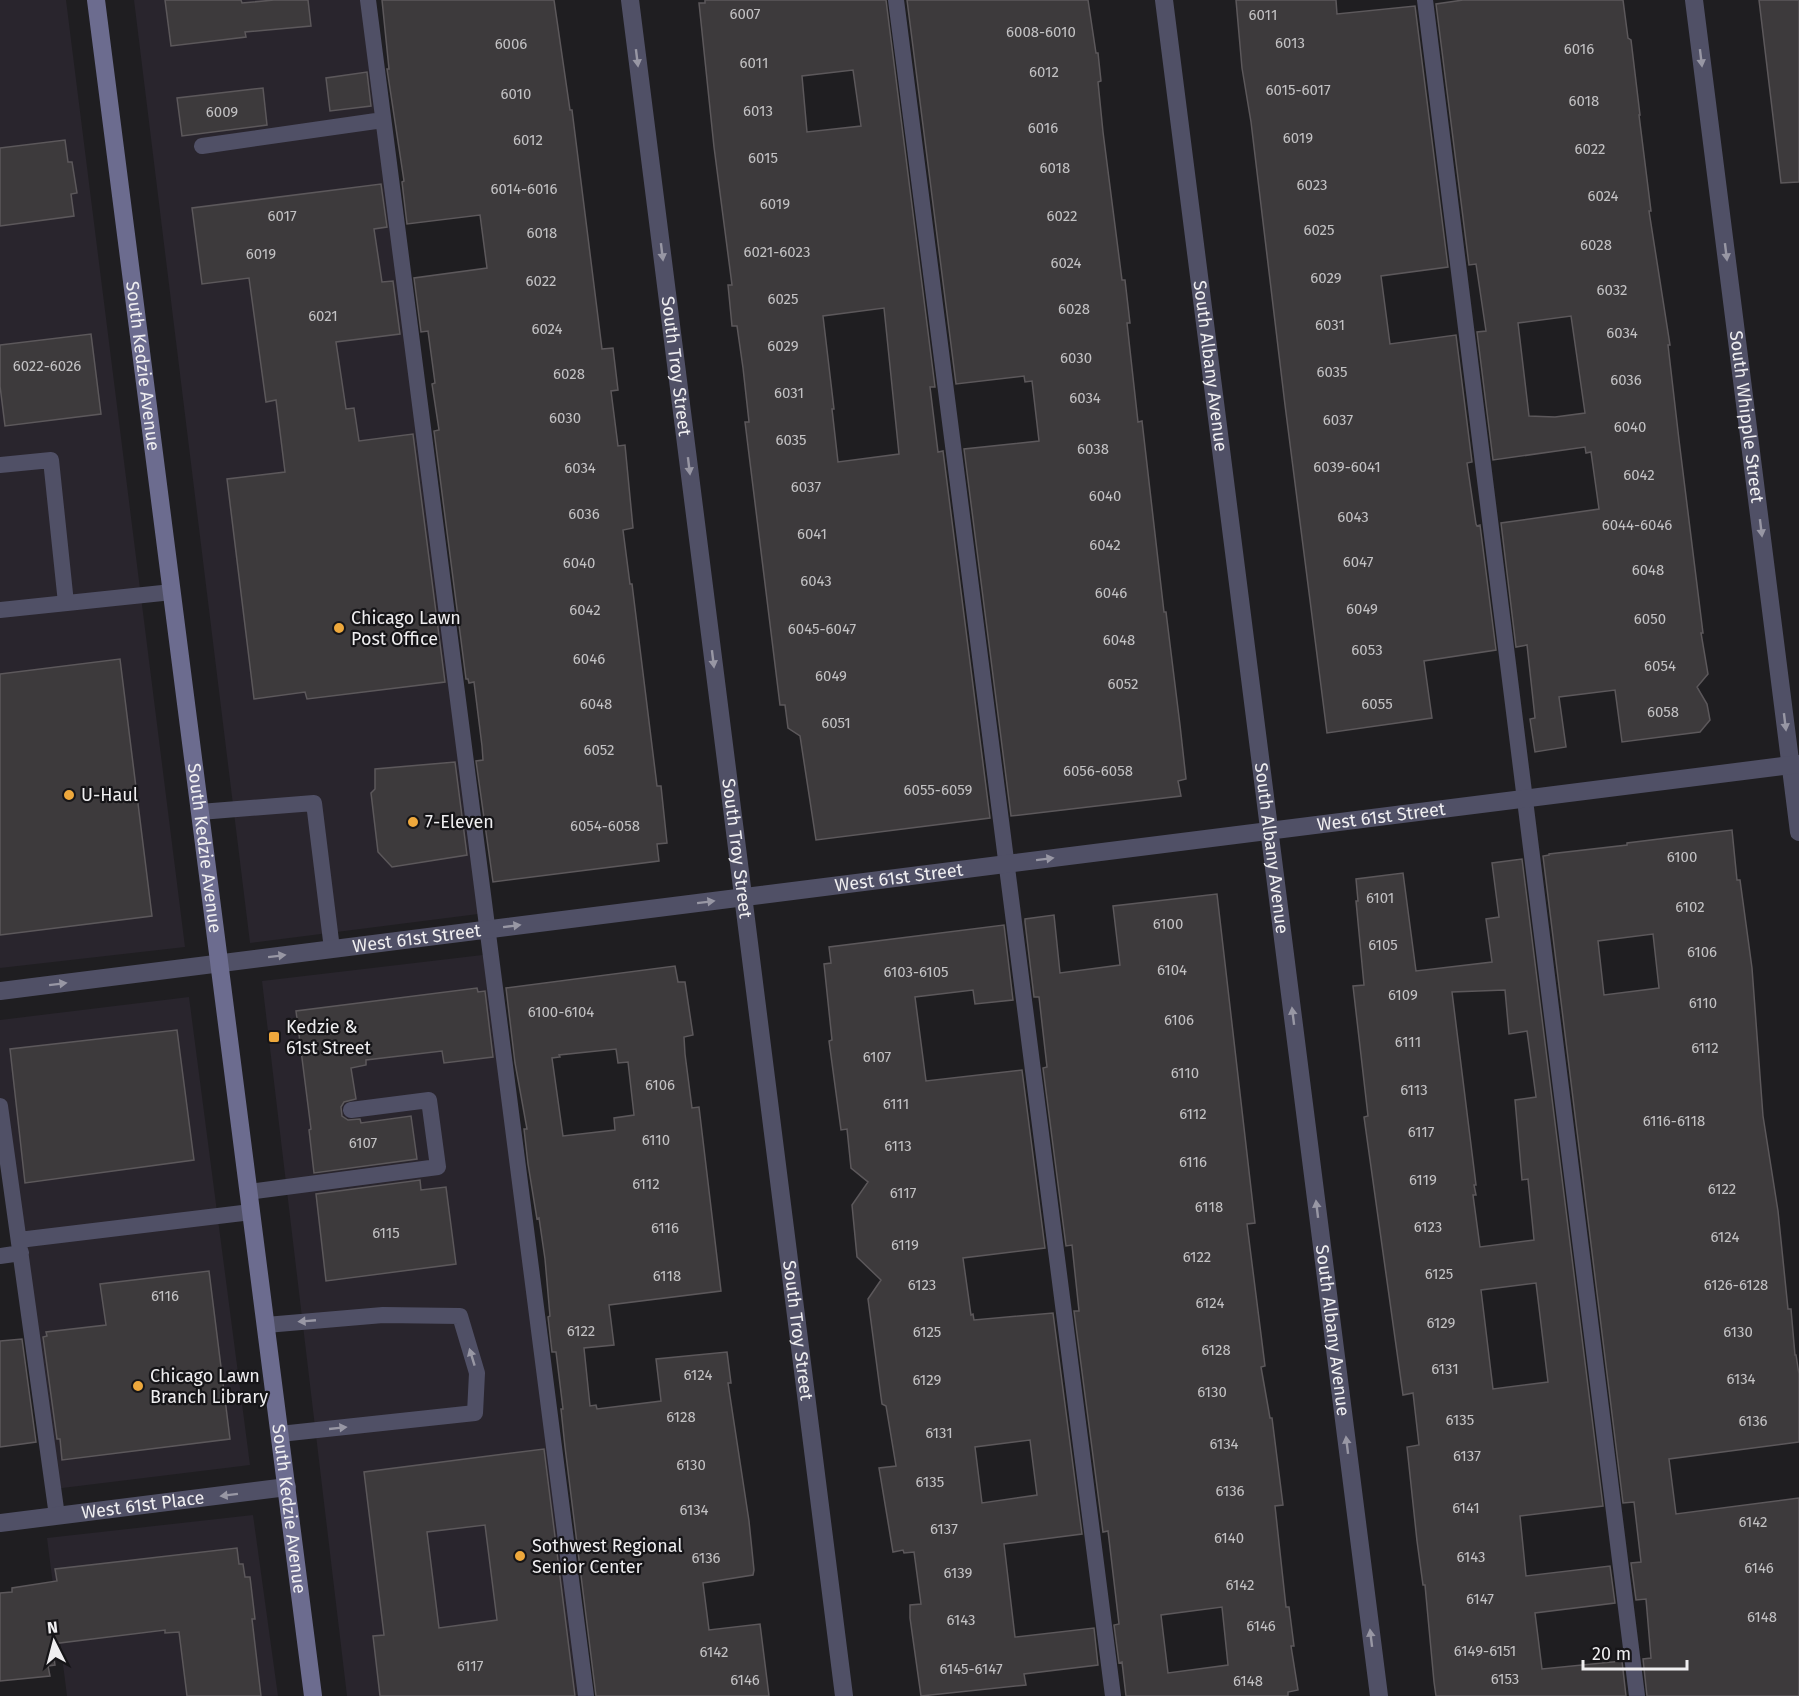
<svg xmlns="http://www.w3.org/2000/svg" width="1799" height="1696" font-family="'Fira Sans',sans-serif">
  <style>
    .built { fill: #29252d }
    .building { fill: #3d3a3c; stroke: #5c585b; stroke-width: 1.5; fill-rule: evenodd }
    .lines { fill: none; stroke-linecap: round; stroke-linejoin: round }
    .lane { stroke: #505066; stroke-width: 16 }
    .street { stroke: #505066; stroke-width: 18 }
    .secondary { stroke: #6c6c8f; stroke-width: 18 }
    .oneway { fill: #9897a4 }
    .poi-dot { fill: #eea83c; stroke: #161518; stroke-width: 2 }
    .labels { text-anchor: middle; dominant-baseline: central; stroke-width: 4.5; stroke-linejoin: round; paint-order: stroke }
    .number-label { font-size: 15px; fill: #c2c1c3 }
    .street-label { font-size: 18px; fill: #efeef0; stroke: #161518 }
    .poi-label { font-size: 18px; fill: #efeef0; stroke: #161518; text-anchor: start }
  </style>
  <rect width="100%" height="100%" fill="#1f1e21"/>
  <path class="built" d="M0,0H66L185,947L0,968Z
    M134,0H368L486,913L250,943Z
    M491,954L586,1696H347L262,981Z
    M189,997L250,1465L54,1489L0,1105V1020Z
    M253,1515L278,1696H67L47,1538Z"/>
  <path class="building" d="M165,0H241L242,3L274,0H308L311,26L245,32L246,37L171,46Z
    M382,0H554L570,110H572L602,349L613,348L618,390L611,391L618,446L625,445L633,528L623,530L630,584H632L657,786H661L667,843L657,844L659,861L493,882L476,761L483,760L482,746L474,682L469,683L468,679H466L434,431L439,430L432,384L435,383L428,331L421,332L414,278L487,268L480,215L407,224L402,182L404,181L387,69H389Z
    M705,0H886L935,387H930L938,452L943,451L990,818L816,840L800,736L788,728L785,705H780L745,422H749L743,368L737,326H732L728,285H732L714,147L699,3H705ZM853,70L861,126L807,132L802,76ZM884,308L899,454L838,462L832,409H834L823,316Z
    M907,0H1088L1096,53H1098L1101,81L1098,82L1103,132L1122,280H1125L1130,323H1127L1138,422L1142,421L1164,612H1166L1180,725L1186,779L1178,781L1181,796L1011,816L964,449L1039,441L1032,381L1025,382L1024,376L956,384Z
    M1236,0H1336L1337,14L1415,6L1448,267L1381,276L1390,344L1456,335L1472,462L1467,463L1476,524L1477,526L1480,525L1496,650L1424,661L1432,718L1327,733L1285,405L1251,122L1242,68Z
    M1463,0H1623L1628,38L1631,40L1640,115H1639L1651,211H1649L1670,345H1668L1679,440L1703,633H1701L1708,674L1697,687L1707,704L1710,720L1700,732L1622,742L1615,690L1559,697L1566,747L1535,752L1530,719L1535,718L1527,645L1516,647L1501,523L1599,509L1591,452L1586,453L1585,447L1493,460L1477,332L1486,331L1476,264L1469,265L1436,4ZM1571,316L1585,413L1555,417L1529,416L1518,323Z
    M1759,0H1799V182L1781,183Z
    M367,72L371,106L330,111L326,78Z
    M263,88L267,125L182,136L177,98Z
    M65,140L68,162H72L77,193L71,194L74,216L0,226V148Z
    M381,184L387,227L374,229L382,282L393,281L400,334L336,342L346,409L354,408L359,441L413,434L445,682L307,699L305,692L254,699L227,479L285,472L276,400L266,402L249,278L202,284L192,208Z
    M91,334L101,414L5,426L0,386V345Z
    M120,659L152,916L0,935V674Z
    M455,762L467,855L392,867L378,852L371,793L375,789V769Z
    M1732,830L1737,880H1740L1752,968L1763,1116L1778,1211L1788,1309H1791L1795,1355H1796L1799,1374V1442L1669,1459L1676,1514L1799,1498V1696H1647L1643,1659L1651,1658L1646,1599L1636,1600L1631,1563L1641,1562L1634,1502L1623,1503L1543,856L1549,855V854L1627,845V843ZM1653,934L1659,988L1604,995L1598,941Z
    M1522,859L1603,1506L1520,1516L1526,1576L1610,1566L1615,1603L1535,1613L1542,1669L1622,1661L1626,1696H1436L1434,1682L1425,1585H1423L1417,1541L1407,1447L1419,1445L1413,1393L1403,1395L1364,1117L1368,1116L1353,986L1364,985L1356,901H1358L1356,879L1403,873L1416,971L1492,962L1486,919L1499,917L1492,863ZM1505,990L1509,1034L1527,1031L1536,1097L1515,1100L1522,1180L1528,1179L1534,1240L1480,1247L1473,1195H1476L1474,1185H1476L1452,992ZM1536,1283L1548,1382L1493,1389L1481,1290Z
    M1217,894L1255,1223L1247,1224L1265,1366L1261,1367L1270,1418H1272L1283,1505L1275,1506L1286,1607H1289L1294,1646H1291L1298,1690L1288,1692V1696H1126L1122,1662L1119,1663L1114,1625L1119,1624L1108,1531L1103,1532L1074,1311H1079L1072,1245L1066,1246L1043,1068L1047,1067L1039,997H1034L1025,922V919L1054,915L1060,973L1120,965L1113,906ZM1222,1607L1228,1665L1168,1673L1161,1615Z
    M1004,925L1013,1000L975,1004L973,990L915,997L926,1081L1022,1070L1045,1248L963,1258L971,1315L973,1314L974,1320L1053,1313L1082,1534L1004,1544L1015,1637L1094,1628L1098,1665L1024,1674L1026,1685L921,1696L910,1618V1605L921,1604L914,1552L904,1553L903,1550L893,1552L879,1468L896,1466L886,1406L882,1404L881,1397L868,1299L881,1280L857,1257L852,1205L868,1182L851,1168L847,1129L841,1130L829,1041L832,1040L824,964L831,963L829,947ZM1030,1440L1037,1495L982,1503L975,1447Z
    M675,966L678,982H685L693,1035L684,1037L685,1054L692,1108L699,1107L721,1291L609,1305L614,1345L584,1348L590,1406L596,1405L597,1409L661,1401L656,1359L727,1352L731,1383H728L749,1521L754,1570L753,1575L703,1583L709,1630L760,1624L769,1696H596L565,1447L561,1409H563L556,1352H552L548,1317L550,1316L545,1259L539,1218L537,1219L528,1164L524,1129H527L515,1063L506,988ZM616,1049L618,1063L628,1062L634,1115L614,1118L615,1130L563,1136L552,1058L560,1057L559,1055Z
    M477,988L478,992L485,991L493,1057L444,1063L442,1051L366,1060V1065L351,1068L356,1099L344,1102L341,1107L342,1116L348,1120L360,1119L361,1123L411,1116L417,1159L314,1173L309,1130L311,1129L296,1011Z
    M177,1030L194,1160L25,1183L10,1049Z
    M420,1180L421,1190L446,1187L456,1264L326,1281L316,1194Z
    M209,1271L230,1439L62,1460L60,1439H57L43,1337L47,1336L46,1332L106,1325L100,1284Z
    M22,1339L36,1442L0,1447V1341Z
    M544,1449L575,1696H380L373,1636L384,1635L364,1472ZM485,1525L497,1620L439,1628L427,1532Z
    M237,1548L239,1564H243L245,1577H250L255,1619H252L261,1696H187L179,1632L165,1633V1630L52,1644L55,1665L48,1666L50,1676L0,1681V1593L12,1592V1588L57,1581L55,1569Z"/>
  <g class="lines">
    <path class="lane" d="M368,0L586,1696
      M896,0L1113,1696
      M1425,0L1637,1696
      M202,146L383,120
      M0,465L51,460L66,603
      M0,610L172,592
      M200,812L314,803L332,949
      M0,1106L57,1516
      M248,1192L438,1167L429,1100L351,1110
      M19,1240L251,1212
      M0,1256L21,1253
      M266,1325L383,1315L460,1316L477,1373L475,1413L280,1434"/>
    <g class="street">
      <path id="s1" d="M630,0L844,1696"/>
      <path id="s2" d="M1164,0L1379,1696"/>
      <path id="s3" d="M1694,0L1799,832"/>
      <path id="s4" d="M0,991L1799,764"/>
      <path id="s5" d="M0,1523L287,1487"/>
    </g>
    <path class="secondary" id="s6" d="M96,0L313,1696"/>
  </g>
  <defs><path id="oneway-solid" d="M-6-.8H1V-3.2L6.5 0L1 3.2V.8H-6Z" transform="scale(1.5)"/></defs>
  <g class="oneway">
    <use href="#oneway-solid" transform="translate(637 58) rotate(83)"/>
    <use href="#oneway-solid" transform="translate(1701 58) rotate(83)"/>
    <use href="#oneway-solid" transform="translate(662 252) rotate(83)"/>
    <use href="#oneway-solid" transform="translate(1726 252) rotate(83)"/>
    <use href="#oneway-solid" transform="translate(689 466) rotate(83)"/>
    <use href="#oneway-solid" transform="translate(1761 528) rotate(83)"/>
    <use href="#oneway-solid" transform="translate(713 659) rotate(83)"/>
    <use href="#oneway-solid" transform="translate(1785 722) rotate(83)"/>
    <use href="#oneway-solid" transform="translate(1045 859) rotate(-7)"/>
    <use href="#oneway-solid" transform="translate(706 902) rotate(-7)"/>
    <use href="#oneway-solid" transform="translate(512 926) rotate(-7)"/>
    <use href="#oneway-solid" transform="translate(277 956) rotate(-7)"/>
    <use href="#oneway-solid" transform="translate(58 984) rotate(-7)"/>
    <use href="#oneway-solid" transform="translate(1293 1016) rotate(-97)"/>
    <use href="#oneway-solid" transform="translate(1317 1209) rotate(-97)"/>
    <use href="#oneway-solid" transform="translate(307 1321) rotate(175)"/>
    <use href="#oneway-solid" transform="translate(472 1357) rotate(-107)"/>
    <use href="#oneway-solid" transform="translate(338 1428) rotate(-6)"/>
    <use href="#oneway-solid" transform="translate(1347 1445) rotate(-97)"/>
    <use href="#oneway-solid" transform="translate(229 1495) rotate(173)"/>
    <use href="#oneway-solid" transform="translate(1371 1638) rotate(-97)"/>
  </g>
  <g class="poi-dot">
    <circle cx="339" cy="628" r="6"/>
    <circle cx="69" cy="795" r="6"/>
    <circle cx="413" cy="822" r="6"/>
    <rect x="268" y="1031" width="12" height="12" rx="3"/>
    <circle cx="138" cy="1386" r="6"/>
    <circle cx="520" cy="1556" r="6"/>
  </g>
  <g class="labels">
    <g class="number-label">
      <text x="745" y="14">6007</text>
      <text x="1263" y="15">6011</text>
      <text x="1041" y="32">6008-6010</text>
      <text x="1290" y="43">6013</text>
      <text x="511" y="44">6006</text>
      <text x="1579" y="49">6016</text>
      <text x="754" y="63">6011</text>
      <text x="1044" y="72">6012</text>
      <text x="1298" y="90">6015-6017</text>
      <text x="516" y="94">6010</text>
      <text x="1584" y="101">6018</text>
      <text x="758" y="111">6013</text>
      <text x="222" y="112">6009</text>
      <text x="1043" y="128">6016</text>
      <text x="1298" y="138">6019</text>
      <text x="528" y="140">6012</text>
      <text x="1590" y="149">6022</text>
      <text x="763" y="158">6015</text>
      <text x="1055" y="168">6018</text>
      <text x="1312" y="185">6023</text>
      <text x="524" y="189">6014-6016</text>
      <text x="1603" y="196">6024</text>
      <text x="775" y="204">6019</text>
      <text x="282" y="216">6017</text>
      <text x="1062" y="216">6022</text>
      <text x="1319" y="230">6025</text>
      <text x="542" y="233">6018</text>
      <text x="1596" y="245">6028</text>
      <text x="777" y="252">6021-6023</text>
      <text x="261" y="254">6019</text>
      <text x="1066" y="263">6024</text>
      <text x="1326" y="278">6029</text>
      <text x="541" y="281">6022</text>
      <text x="1612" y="290">6032</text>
      <text x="783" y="299">6025</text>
      <text x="1074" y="309">6028</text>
      <text x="323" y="316">6021</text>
      <text x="1330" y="325">6031</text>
      <text x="547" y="329">6024</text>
      <text x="1622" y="333">6034</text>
      <text x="783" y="346">6029</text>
      <text x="1076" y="358">6030</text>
      <text x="47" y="366">6022-6026</text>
      <text x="1332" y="372">6035</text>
      <text x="569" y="374">6028</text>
      <text x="1626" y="380">6036</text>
      <text x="789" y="393">6031</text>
      <text x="1085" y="398">6034</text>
      <text x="565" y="418">6030</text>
      <text x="1338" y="420">6037</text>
      <text x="1630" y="427">6040</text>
      <text x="791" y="440">6035</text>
      <text x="1093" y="449">6038</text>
      <text x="1347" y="467">6039-6041</text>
      <text x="580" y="468">6034</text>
      <text x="1639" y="475">6042</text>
      <text x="806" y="487">6037</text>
      <text x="1105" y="496">6040</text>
      <text x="584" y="514">6036</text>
      <text x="1353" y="517">6043</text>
      <text x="1637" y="525">6044-6046</text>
      <text x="812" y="534">6041</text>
      <text x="1105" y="545">6042</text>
      <text x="1358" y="562">6047</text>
      <text x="579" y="563">6040</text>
      <text x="1648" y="570">6048</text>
      <text x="816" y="581">6043</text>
      <text x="1111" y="593">6046</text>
      <text x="1362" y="609">6049</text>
      <text x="585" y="610">6042</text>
      <text x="1650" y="619">6050</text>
      <text x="822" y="629">6045-6047</text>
      <text x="1119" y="640">6048</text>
      <text x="1367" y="650">6053</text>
      <text x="589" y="659">6046</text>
      <text x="1660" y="666">6054</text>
      <text x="831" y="676">6049</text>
      <text x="1123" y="684">6052</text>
      <text x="596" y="704">6048</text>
      <text x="1377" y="704">6055</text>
      <text x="1663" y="712">6058</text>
      <text x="836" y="723">6051</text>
      <text x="599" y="750">6052</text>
      <text x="1098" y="771">6056-6058</text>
      <text x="938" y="790">6055-6059</text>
      <text x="605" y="826">6054-6058</text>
      <text x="1682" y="857">6100</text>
      <text x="1380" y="898">6101</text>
      <text x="1690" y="907">6102</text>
      <text x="1168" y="924">6100</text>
      <text x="1383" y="945">6105</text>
      <text x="1702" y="952">6106</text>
      <text x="1172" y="970">6104</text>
      <text x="916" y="972">6103-6105</text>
      <text x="1403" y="995">6109</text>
      <text x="1703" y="1003">6110</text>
      <text x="561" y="1012">6100-6104</text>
      <text x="1179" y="1020">6106</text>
      <text x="1408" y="1042">6111</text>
      <text x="1705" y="1048">6112</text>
      <text x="877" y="1057">6107</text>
      <text x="1185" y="1073">6110</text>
      <text x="660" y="1085">6106</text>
      <text x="1414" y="1090">6113</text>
      <text x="896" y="1104">6111</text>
      <text x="1193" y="1114">6112</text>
      <text x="1674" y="1121">6116-6118</text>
      <text x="1421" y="1132">6117</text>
      <text x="656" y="1140">6110</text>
      <text x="363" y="1143">6107</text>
      <text x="898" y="1146">6113</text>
      <text x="1193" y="1162">6116</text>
      <text x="1423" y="1180">6119</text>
      <text x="646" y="1184">6112</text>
      <text x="1722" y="1189">6122</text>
      <text x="903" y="1193">6117</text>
      <text x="1209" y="1207">6118</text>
      <text x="1428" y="1227">6123</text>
      <text x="665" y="1228">6116</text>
      <text x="386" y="1233">6115</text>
      <text x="1725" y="1237">6124</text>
      <text x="905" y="1245">6119</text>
      <text x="1197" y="1257">6122</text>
      <text x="1439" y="1274">6125</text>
      <text x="667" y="1276">6118</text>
      <text x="922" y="1285">6123</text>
      <text x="1736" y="1285">6126-6128</text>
      <text x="165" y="1296">6116</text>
      <text x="1210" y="1303">6124</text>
      <text x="1441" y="1323">6129</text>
      <text x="581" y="1331">6122</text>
      <text x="927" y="1332">6125</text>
      <text x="1738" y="1332">6130</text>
      <text x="1216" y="1350">6128</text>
      <text x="1445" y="1369">6131</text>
      <text x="698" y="1375">6124</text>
      <text x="1741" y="1379">6134</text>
      <text x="927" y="1380">6129</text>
      <text x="1212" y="1392">6130</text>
      <text x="681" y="1417">6128</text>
      <text x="1460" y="1420">6135</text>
      <text x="1753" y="1421">6136</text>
      <text x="939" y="1433">6131</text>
      <text x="1224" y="1444">6134</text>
      <text x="1467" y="1456">6137</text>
      <text x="691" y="1465">6130</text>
      <text x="930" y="1482">6135</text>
      <text x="1230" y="1491">6136</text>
      <text x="1466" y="1508">6141</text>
      <text x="694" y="1510">6134</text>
      <text x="1753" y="1522">6142</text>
      <text x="944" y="1529">6137</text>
      <text x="1229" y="1538">6140</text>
      <text x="1471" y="1557">6143</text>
      <text x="706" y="1558">6136</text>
      <text x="1759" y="1568">6146</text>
      <text x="958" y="1573">6139</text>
      <text x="1240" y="1585">6142</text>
      <text x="1480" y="1599">6147</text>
      <text x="1762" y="1617">6148</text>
      <text x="961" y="1620">6143</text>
      <text x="1261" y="1626">6146</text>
      <text x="1485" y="1651">6149-6151</text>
      <text x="714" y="1652">6142</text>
      <text x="470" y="1666">6117</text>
      <text x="971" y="1669">6145-6147</text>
      <text x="1505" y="1679">6153</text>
      <text x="745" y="1680">6146</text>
      <text x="1248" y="1681">6148</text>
    </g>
    <g class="street-label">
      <text stroke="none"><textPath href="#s6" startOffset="369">South Kedzie Avenue</textPath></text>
      <text stroke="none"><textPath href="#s1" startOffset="369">South Troy Street</textPath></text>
      <text stroke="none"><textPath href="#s2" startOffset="369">South Albany Avenue</textPath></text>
      <text stroke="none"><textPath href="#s3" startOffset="420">South Whipple Street</textPath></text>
      <text stroke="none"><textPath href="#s4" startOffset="1392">West 61st Street</textPath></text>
      <text stroke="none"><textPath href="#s6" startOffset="855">South Kedzie Avenue</textPath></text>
      <text stroke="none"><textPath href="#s1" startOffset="855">South Troy Street</textPath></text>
      <text stroke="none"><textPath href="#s2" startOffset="855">South Albany Avenue</textPath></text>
      <text stroke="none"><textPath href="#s4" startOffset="906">West 61st Street</textPath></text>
      <text stroke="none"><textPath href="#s4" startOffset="420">West 61st Street</textPath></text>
      <text stroke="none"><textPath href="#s1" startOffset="1341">South Troy Street</textPath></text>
      <text stroke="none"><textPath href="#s2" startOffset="1341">South Albany Avenue</textPath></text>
      <text stroke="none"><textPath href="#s5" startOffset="144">West 61st Place</textPath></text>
      <text stroke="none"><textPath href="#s6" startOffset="1521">South Kedzie Avenue</textPath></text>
    </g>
    <g class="poi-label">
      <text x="351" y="618">Chicago Lawn<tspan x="351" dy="21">Post Office</tspan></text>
      <text x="81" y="795">U-Haul</text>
      <text x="425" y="822">7-Eleven</text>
      <text x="286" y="1027">Kedzie &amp;<tspan x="286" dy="21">61st Street</tspan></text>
      <text x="150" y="1376">Chicago Lawn<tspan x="150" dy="21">Branch Library</tspan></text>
      <text x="532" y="1546">Sothwest Regional<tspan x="532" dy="21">Senior Center</tspan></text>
    </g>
  </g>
  <g transform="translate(54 1642) rotate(354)" stroke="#161518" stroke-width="4.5" paint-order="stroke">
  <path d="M0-4.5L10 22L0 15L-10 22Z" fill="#efeef0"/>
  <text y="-9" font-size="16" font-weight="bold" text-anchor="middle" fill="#efeef0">N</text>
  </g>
  <path d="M1583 1660v9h104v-9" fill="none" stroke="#efeef0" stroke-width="3"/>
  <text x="1592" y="1660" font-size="18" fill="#efeef0" stroke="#161518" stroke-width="4.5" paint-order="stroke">20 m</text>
</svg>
